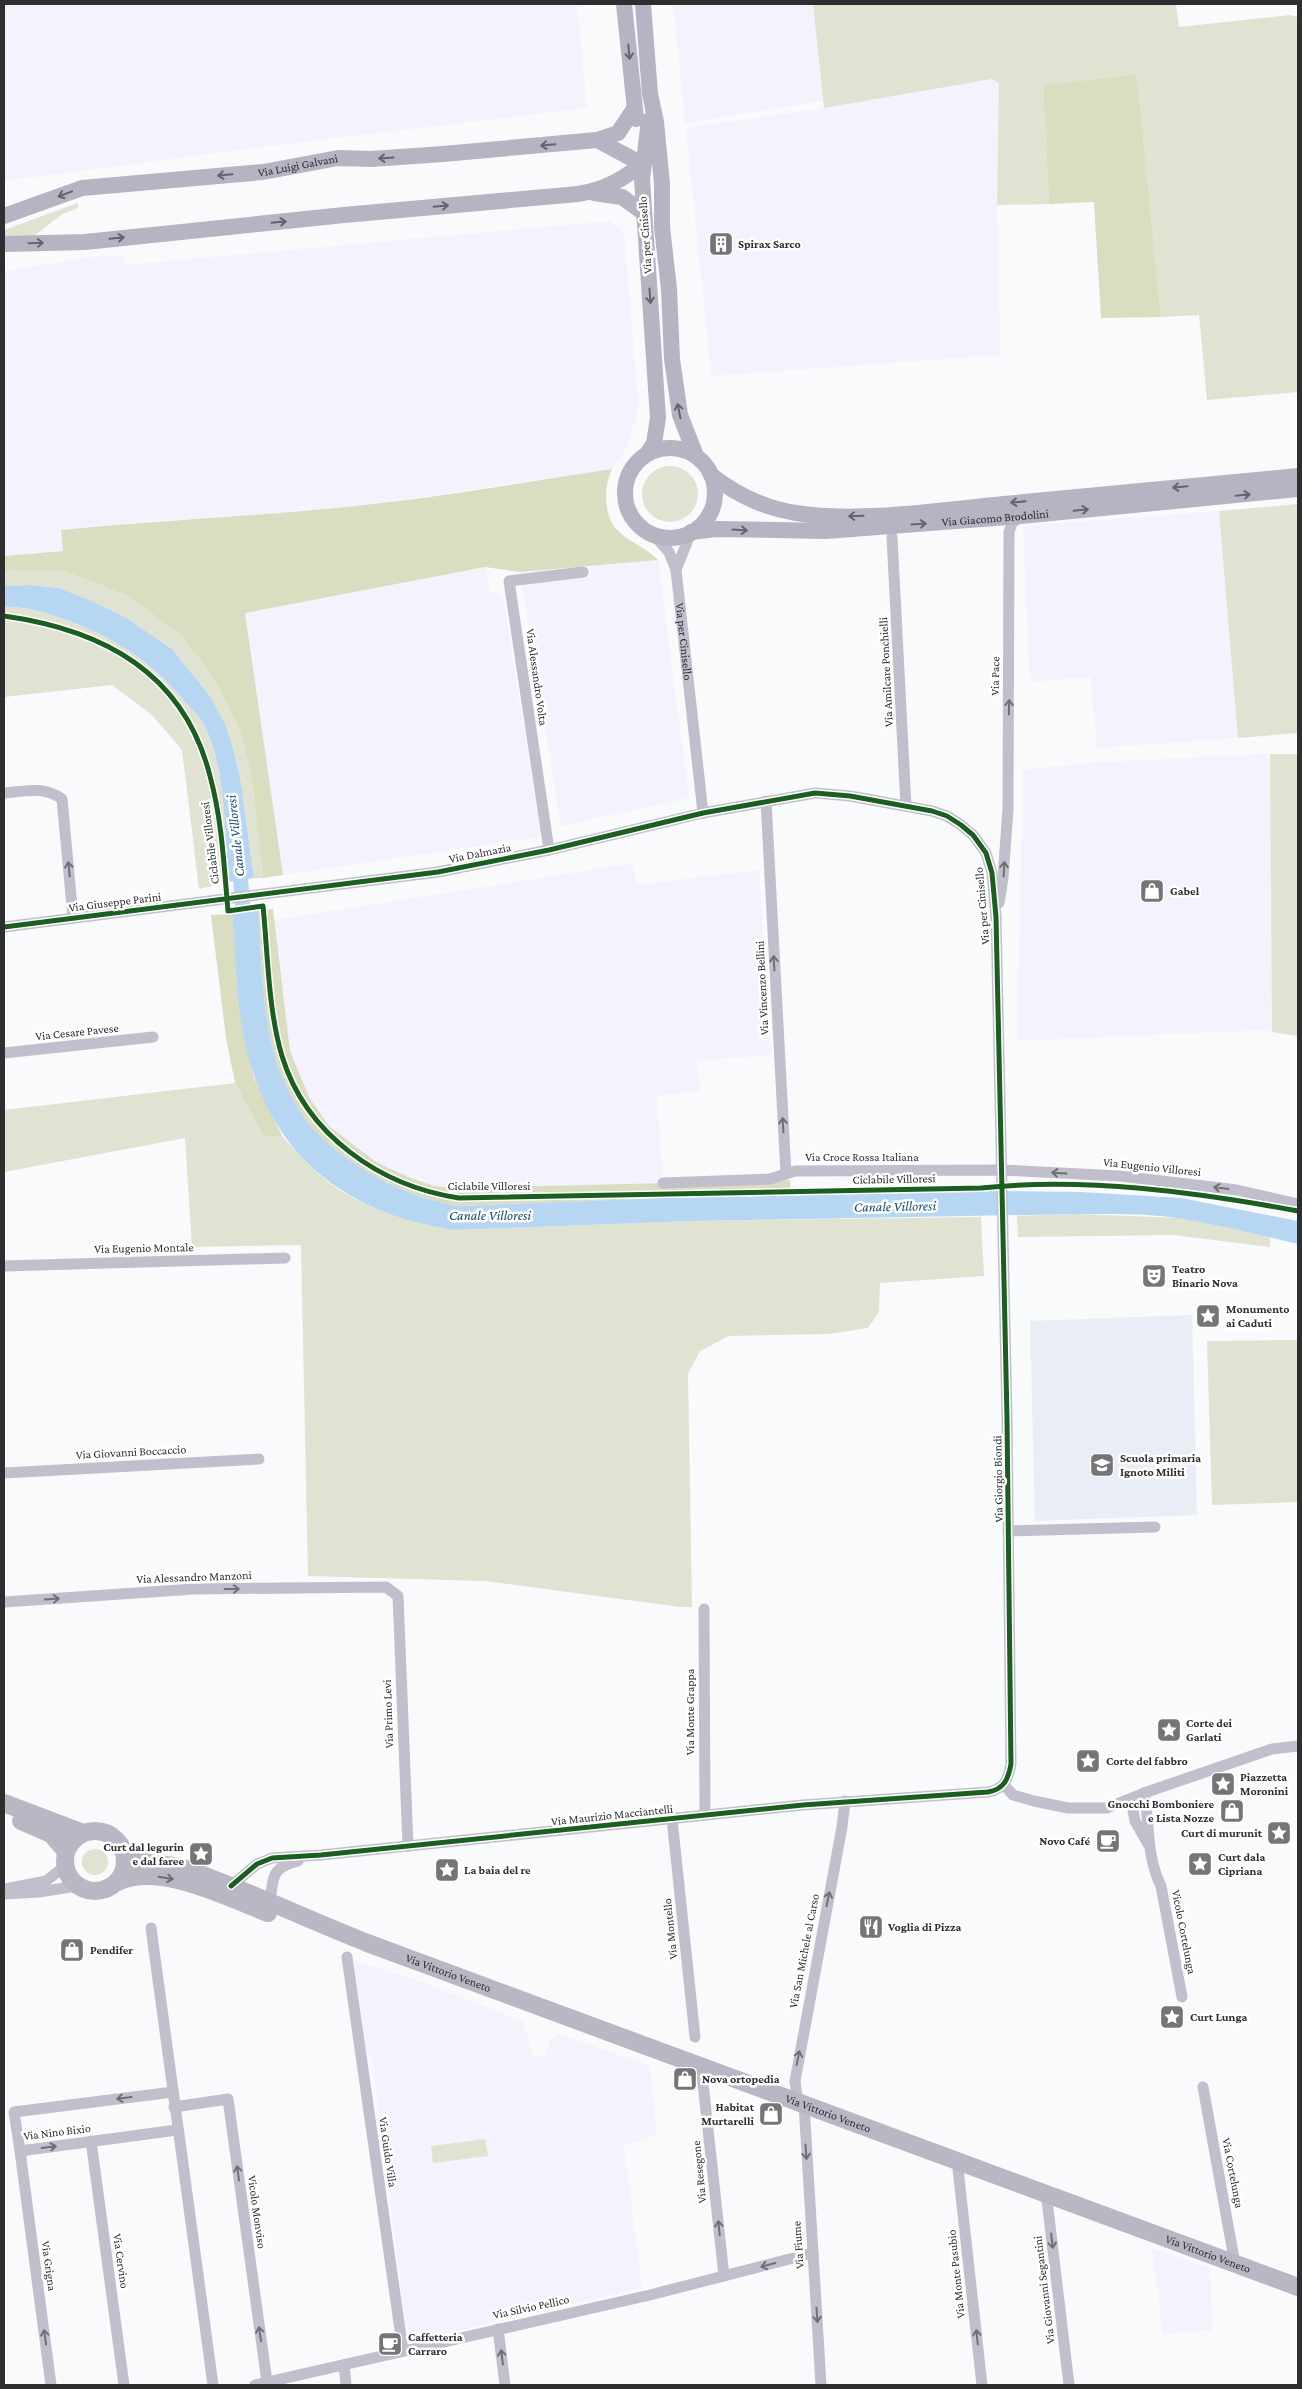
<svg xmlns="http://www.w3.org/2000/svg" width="1302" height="2389" font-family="'Crimson Pro',serif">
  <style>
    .commercial { fill: #f3f2fd }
    .industrial { fill: #f4f2fd }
    .built { fill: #e9edf5 }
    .green { fill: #e0e3d1 }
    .forest { fill: #daddc0 }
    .water { fill: #b6d6f2 }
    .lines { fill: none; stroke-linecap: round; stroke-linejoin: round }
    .canal { stroke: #b6d6f2; stroke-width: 15 }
    .street { stroke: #c2bfcc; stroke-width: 11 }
    .secondary { stroke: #b7b3c3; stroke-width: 16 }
    .primary { stroke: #bab7c5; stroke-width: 18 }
    .cycleway-casing { stroke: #fff; stroke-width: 8 }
    .cycleway { stroke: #1b5e20; stroke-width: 5 }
    .oneway { stroke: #65636b }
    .oneway2 { stroke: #716f76 }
    .oneway3 { stroke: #6d6c73 }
    .labels { text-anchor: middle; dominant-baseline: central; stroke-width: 5; stroke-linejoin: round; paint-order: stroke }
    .street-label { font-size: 12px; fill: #2e2e30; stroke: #fff }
    .poi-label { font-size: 12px; font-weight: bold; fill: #2e2e30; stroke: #fff; text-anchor: start }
    .water-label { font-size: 14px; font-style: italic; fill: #17486e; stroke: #fff }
  </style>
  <rect width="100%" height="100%" fill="#f8fafc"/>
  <path class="commercial" d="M1152,2248L1210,2268L1212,2330L1163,2334Z"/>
  <path class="industrial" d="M4,4H577L587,108L269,146L4,181Z
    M673,4H813L823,101L685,123Z
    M992,79L999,83L997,205L1000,355L711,376L686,128L824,108Z
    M610,221L624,233L638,399L637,416L631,432L625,451L612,469L374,504L228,518L165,520L61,530L63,551L4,556V271L99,256L123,255L124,265Z
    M1219,511L1238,738L1097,748L1090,677L1030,682L1023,526Z
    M658,560L689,798L561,826L520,572Z
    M485,567L490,591L503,597L541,837L283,875L245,613Z
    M1270,754L1272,1032L1264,1030L1017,1041L1023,770L1099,762Z
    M634,863L636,885L759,870L771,1055L697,1061L700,1091L657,1096L663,1184L458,1188L434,1186L408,1177L376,1162L329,1126L309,1097L290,1051L274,920Z
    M354,1960L422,1982L522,2021L529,2039L533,2058L546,2055L550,2040L560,2034L650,2066L657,2135L624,2145L642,2288L408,2342L372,2057H367Z"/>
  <path class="built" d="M1192,1315L1197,1515L1035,1521L1030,1321Z"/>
  <path class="green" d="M813,4H1176L1179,27L1290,15L1298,17V392L1207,400L1199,315L1161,317L1137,74L1043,85L1049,204L997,205L999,83L992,79L824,108Z
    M78,203V208L62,214L33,237L4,238V230Z
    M642 494a28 28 0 1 1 56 0a28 28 0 1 1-56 0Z
    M1298,504V733L1238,738L1219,511Z
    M14,569L64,571L128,595L177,632L200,659L220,690L240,731L251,772L263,878H254L241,783L234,752L209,695L172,649L125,617L87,599L59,588L31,585L4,586V570Z
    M4,607C30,605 71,621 95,632C132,649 161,672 187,704C192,709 198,715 202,721C226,762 225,835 228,882L199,889L182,750L152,715L112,685L4,697Z
    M1270,754H1298V1036L1272,1032Z
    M235,1083L263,1136H282C299,1154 317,1176 338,1189C371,1211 415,1224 454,1230L693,1221L981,1217L984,1276L880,1283L879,1312L868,1328L829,1334L729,1336L700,1351L688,1374L692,1607H680L485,1581L308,1576L301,1245L192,1247L185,1138L4,1172V1110Z
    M1080,1214L1180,1218L1224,1226L1270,1237V1247L1174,1235L1018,1237L1017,1216Z
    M1298,1340V1502L1212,1505L1207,1341Z
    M82 1862a13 13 0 1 1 26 0a13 13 0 1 1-26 0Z
    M485,2139L488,2156L433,2163L431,2146Z"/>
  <path class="forest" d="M1137,74L1161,317L1101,318L1094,202L1049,204L1043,85Z
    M612,469C604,485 603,514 616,529C628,542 646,547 658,560L520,572L485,567L245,613L283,875L263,878L251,772L240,731L220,690L200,659L177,632L127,595L64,571L4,570V556L63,551L61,530C165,520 269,516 373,504C453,495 532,481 612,469Z
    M273,909L290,1051L309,1097L329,1126L376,1162L408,1177L434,1186L458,1188L790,1180L791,1196L691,1197L458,1206C413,1198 378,1181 341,1154C330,1145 316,1135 308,1123C298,1110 285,1084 279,1069C262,1022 262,961 258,911Z
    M232,914L244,1038L254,1078L282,1136H263L235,1083L226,1038L211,915Z"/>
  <path class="water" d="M31,585L59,588L87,599L125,617L172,649L209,695L225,724L234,752L241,783L254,878L228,882C225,835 226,762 202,721C198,715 192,709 187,704C161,672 132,649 95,632C72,621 30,605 4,607V586Z
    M258,911C262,961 262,1022 279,1069C285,1084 298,1110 308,1123C317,1135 330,1145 341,1154C378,1181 413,1198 458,1206L691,1197L992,1191L1081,1192L1181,1198L1298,1221V1244C1260,1235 1222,1225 1183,1219C1149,1213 1114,1214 1080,1214L693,1221L454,1230C342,1213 268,1153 244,1039C236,1001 236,954 232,914Z"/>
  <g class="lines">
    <path class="canal" d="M239,861L245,933"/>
    <g class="street">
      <path id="s1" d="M654,535L669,552L676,570L703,813"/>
      <path d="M892,537L906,806"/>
      <path d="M676,570L691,532"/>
      <path d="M4,793C25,791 44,786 62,799L73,917"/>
      <path d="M766,801L786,1174"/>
      <path d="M549,850L509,581L583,572"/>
      <path d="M999,903L1003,878L1008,809L1009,532L1012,523L1021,516"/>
      <path d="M4,927L438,872L549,850L703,813L815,793L850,796L932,811L947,816L961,825L973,835L986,853L992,873L996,917L1007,1418L1011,1764C1008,1780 1004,1789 988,1792L803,1805L321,1855L272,1858L257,1864L231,1886"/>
      <path d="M4,1053L153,1037"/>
      <path d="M663,1183L770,1179L795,1171L1001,1170L1120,1176L1237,1190L1298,1204"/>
      <path d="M4,1266L285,1258"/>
      <path d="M4,1473L259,1459"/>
      <path d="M1008,1531L1155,1527"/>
      <path d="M4,1602L194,1589L386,1587L398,1596L408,1846"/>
      <path d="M704,1609L705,1815"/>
      <path d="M1004,1785L1013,1795L1034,1801L1068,1808H1107L1144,1793L1272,1749L1298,1746"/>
      <path d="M1144,1793C1150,1825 1146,1856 1161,1886L1182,1997"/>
      <path d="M1131,1799L1135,1821L1148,1844"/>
      <path d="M672,1819L695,2037"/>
      <path d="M5,1889L46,1881L65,1866"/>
      <path d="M4,1894L39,1892L77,1886"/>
      <path d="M270,1900C274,1876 271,1868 298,1861"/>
      <path d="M151,1928L213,2385"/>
      <path d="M347,1957L403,2351"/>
      <path d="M701,2065L724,2276"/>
      <path d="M1203,2087L1235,2264"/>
      <path d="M173,2092L14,2112L20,2151L177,2130"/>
      <path d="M174,2107L228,2099L267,2382"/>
      <path d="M91,2141L124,2385"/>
      <path d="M20,2151L51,2385"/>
      <path d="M957,2160L982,2385"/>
      <path d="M1046,2192L1069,2385"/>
      <path d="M498,2329L505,2385"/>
      <path d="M344,2365L346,2385"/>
      <path d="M255,2385L650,2295L813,2253"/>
      <path d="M821,2385L804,2104L797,2097L795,2081L842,1827L845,1801"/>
    </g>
    <g class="secondary">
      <path d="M624,4L636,119"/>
      <path d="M643,4L650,94L656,122L662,184V227L669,289L672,359L680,415L696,456"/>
      <path d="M597,140L642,164"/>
      <path d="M594,193L622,197L644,213"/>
      <path id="s2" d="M4,216L82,188L263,172L338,158L371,159L443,154L597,140L618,133L634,109"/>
      <path d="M4,244L85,242L344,215L578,194C604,190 622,180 642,164"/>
      <circle cx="670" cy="493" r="45"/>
      <path d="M647,454L654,443L658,418L642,179L649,120"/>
      <path d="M711,475C737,495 763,508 796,513C858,523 941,510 1004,504C1102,494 1200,486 1298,476"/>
      <path id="s3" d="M691,532L716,529L826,531L1021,516L1298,489"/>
    </g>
    <g class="primary">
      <path d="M4,1803L83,1833"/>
      <path d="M21,1821L51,1834L66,1851"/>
      <circle cx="95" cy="1861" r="30"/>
      <path id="s4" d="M125,1853C143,1867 165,1862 186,1869C249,1891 308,1920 370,1944L1298,2287"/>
      <path d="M118,1882C159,1862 228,1898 268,1913"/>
    </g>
    <defs>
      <path id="cycleway" d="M4,616C104,630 184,673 210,776C222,820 224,866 228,911L263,906C268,955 268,1009 282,1056C306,1135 380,1186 459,1198L981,1188C1086,1177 1195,1192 1298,1211
        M4,927L438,872L549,850L703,813L815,793L850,796L932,811L947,816L961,825L973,835L986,853L992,873L996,917L1007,1418L1011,1764C1008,1780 1004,1789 988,1792L803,1805L321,1855L272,1858L257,1864L231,1886"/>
    </defs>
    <use href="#cycleway" class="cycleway-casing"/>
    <use href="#cycleway" class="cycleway"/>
  </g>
  <defs><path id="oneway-shaft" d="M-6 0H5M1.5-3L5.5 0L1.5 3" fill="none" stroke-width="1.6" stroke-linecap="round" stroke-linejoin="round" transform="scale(1.25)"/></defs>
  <g class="oneway">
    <use href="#oneway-shaft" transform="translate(629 52) rotate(84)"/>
    <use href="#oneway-shaft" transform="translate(548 145) rotate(175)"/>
    <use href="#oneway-shaft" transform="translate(386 158) rotate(176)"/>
    <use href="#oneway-shaft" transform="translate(225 175) rotate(175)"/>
    <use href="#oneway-shaft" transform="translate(65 194) rotate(159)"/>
    <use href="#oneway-shaft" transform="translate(441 206) rotate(-5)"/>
    <use href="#oneway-shaft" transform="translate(279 222) rotate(-6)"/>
    <use href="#oneway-shaft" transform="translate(117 238) rotate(-6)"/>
    <use href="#oneway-shaft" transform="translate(36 243) rotate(-2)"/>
    <use href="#oneway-shaft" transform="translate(650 296) rotate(86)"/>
    <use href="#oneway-shaft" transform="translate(679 411) rotate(-101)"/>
    <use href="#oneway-shaft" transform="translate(1180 487) rotate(175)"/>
    <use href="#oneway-shaft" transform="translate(1243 495) rotate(-6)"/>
    <use href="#oneway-shaft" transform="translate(1018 502) rotate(175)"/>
    <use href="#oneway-shaft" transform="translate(1081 510) rotate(-6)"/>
    <use href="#oneway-shaft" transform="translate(856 516) rotate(178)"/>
    <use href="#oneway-shaft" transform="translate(919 524) rotate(-4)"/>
    <use href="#oneway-shaft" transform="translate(740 530) rotate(4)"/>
  </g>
  <g class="oneway2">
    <use href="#oneway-shaft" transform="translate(1009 707) rotate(-89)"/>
    <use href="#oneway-shaft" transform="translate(69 869) rotate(-96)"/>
    <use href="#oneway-shaft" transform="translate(1004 869) rotate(-87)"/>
    <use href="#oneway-shaft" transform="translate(774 963) rotate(-93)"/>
    <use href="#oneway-shaft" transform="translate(783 1125) rotate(-93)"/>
    <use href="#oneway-shaft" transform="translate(1059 1173) rotate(-177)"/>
    <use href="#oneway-shaft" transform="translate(1221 1188) rotate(-172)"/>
    <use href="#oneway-shaft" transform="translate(232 1589)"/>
    <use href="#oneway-shaft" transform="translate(52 1599) rotate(-4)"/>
    <use href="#oneway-shaft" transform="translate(828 1899) rotate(-79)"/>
    <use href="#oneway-shaft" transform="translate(798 2058) rotate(-79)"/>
    <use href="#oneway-shaft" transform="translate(124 2098) rotate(173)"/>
    <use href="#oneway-shaft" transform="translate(49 2147) rotate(-7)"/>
    <use href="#oneway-shaft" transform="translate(806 2152) rotate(86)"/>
    <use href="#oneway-shaft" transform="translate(238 2173) rotate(-98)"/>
    <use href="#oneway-shaft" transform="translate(719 2228) rotate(-96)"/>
    <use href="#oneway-shaft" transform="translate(1052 2241) rotate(83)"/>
    <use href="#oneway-shaft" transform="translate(768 2265) rotate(165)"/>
    <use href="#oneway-shaft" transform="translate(817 2315) rotate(86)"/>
    <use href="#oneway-shaft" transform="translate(260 2334) rotate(-98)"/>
    <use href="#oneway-shaft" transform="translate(45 2337) rotate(-98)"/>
    <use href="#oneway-shaft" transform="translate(977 2337) rotate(-96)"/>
    <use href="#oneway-shaft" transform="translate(502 2357) rotate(-97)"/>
  </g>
  <use class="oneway3" href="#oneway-shaft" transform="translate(166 1878) rotate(9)"/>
  <defs>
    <symbol id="building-square" viewBox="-11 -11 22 22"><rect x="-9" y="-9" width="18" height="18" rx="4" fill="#757577" stroke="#fff"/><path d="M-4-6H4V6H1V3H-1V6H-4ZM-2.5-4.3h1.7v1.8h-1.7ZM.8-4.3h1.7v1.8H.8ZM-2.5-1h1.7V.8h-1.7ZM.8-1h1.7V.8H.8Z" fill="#fff"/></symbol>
    <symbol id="shop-square" viewBox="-11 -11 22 22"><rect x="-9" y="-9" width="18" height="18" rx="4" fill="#757577" stroke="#fff"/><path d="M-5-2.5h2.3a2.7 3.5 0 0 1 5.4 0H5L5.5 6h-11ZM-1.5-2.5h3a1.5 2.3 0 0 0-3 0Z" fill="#fff"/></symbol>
    <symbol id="theatre-square" viewBox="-11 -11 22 22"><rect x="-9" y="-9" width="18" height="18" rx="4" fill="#757577" stroke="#fff"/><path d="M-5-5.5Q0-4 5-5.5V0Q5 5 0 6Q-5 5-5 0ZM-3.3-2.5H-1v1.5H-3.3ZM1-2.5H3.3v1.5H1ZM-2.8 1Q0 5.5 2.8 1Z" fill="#fff"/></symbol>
    <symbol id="sight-square" viewBox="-11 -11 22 22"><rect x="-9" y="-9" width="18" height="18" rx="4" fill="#757577" stroke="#fff"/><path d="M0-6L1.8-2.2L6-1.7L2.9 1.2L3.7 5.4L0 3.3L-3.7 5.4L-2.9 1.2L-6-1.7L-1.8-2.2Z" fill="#fff"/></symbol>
    <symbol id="school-square" viewBox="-11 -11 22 22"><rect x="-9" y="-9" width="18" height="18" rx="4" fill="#757577" stroke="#fff"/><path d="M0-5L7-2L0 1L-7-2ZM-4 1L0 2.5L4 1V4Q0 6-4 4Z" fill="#fff"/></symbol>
    <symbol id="cafe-square" viewBox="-11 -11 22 22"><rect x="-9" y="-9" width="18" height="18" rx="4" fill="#757577" stroke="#fff"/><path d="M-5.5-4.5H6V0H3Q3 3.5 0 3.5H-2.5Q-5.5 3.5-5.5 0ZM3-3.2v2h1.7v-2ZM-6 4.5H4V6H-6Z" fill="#fff"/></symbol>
    <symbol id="restaurant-square" viewBox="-11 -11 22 22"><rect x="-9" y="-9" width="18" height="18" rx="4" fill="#757577" stroke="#fff"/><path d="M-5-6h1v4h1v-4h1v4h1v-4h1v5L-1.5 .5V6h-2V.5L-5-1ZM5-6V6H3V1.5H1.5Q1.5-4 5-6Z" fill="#fff"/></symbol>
  </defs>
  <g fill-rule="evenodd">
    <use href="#building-square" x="707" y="230" width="28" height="28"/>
    <use href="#shop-square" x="1138" y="877" width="28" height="28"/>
    <use href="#theatre-square" x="1140" y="1262" width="28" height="28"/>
    <use href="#sight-square" x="1194" y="1302" width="28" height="28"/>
    <use href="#school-square" x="1088" y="1451" width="28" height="28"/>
    <use href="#sight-square" x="1155" y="1716" width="28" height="28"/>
    <use href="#sight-square" x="1074" y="1747" width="28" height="28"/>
    <use href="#sight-square" x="1209" y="1770" width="28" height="28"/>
    <use href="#shop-square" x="1218" y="1797" width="28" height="28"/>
    <use href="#sight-square" x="1265" y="1819" width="28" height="28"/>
    <use href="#cafe-square" x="1094" y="1827" width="28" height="28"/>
    <use href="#sight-square" x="187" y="1840" width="28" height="28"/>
    <use href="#sight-square" x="1186" y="1850" width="28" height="28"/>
    <use href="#sight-square" x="433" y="1856" width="28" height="28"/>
    <use href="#restaurant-square" x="857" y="1913" width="28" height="28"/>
    <use href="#shop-square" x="58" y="1936" width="28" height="28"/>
    <use href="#sight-square" x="1158" y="2003" width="28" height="28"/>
    <use href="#shop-square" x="671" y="2065" width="28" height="28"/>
    <use href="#shop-square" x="757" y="2100" width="28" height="28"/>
    <use href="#cafe-square" x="376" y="2330" width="28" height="28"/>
  </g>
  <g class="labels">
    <g class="street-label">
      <text stroke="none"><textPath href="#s2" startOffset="300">Via Luigi Galvani</textPath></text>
      <text transform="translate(645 235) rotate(-94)">Via per Cinisello</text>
      <text stroke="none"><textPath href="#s3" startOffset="305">Via Giacomo Brodolini</textPath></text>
      <text stroke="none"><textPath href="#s1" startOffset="114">Via per Cinisello</textPath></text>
      <text transform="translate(886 672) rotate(-93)">Via Amilcare Ponchielli</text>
      <text transform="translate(995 676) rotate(-89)">Via Pace</text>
      <text transform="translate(537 677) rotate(82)">Via Alessandro Volta</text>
      <text transform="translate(210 843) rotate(-97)">Ciclabile Villoresi</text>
      <text transform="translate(480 853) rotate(-11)">Via Dalmazia</text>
      <text transform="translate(115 902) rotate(-7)">Via Giuseppe Parini</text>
      <text transform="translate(982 906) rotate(-95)">Via per Cinisello</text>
      <text transform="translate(762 988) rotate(-93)">Via Vincenzo Bellini</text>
      <text transform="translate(77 1032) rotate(-6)">Via Cesare Pavese</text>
      <text x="862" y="1157">Via Croce Rossa Italiana</text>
      <text transform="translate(1152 1167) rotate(6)">Via Eugenio Villoresi</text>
      <text transform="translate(894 1179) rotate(-1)">Ciclabile Villoresi</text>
      <text x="489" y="1186">Ciclabile Villoresi</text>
      <text transform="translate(144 1248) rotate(-1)">Via Eugenio Montale</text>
      <text transform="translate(131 1452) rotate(-3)">Via Giovanni Boccaccio</text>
      <text transform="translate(998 1479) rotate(-91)">Via Giorgio Biondi</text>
      <text transform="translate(194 1577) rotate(-2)">Via Alessandro Manzoni</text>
      <text transform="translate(690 1712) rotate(-90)">Via Monte Grappa</text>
      <text transform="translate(388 1714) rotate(-92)">Via Primo Levi</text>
      <text transform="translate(612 1815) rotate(-6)">Via Maurizio Macciantelli</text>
      <text transform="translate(670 1929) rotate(-96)">Via Montello</text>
      <text transform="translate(1184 1932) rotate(79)">Vicolo Cortelunga</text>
      <text transform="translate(804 1951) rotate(-79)">Via San Michele al Carso</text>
      <text stroke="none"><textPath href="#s4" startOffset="346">Via Vittorio Veneto</textPath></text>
      <text stroke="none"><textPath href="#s4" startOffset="751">Via Vittorio Veneto</textPath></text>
      <text transform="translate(57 2132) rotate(-7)">Via Nino Bixio</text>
      <text transform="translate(388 2152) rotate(82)">Via Guido Villa</text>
      <text transform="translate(699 2172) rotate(-96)">Via Resegone</text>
      <text transform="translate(1233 2173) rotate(79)">Via Cortelunga</text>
      <text transform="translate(257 2212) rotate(82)">Vicolo Monviso</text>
      <text transform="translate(798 2245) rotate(-94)">Via Fiume</text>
      <text stroke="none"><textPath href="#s4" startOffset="1156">Via Vittorio Veneto</textPath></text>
      <text transform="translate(121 2261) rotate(82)">Via Cervino</text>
      <text transform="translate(49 2266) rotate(82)">Via Grigna</text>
      <text transform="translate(956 2274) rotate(-96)">Via Monte Pasubio</text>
      <text transform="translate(1044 2290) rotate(-97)">Via Giovanni Segantini</text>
      <text transform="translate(531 2307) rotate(-12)">Via Silvio Pellico</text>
    </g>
    <g class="poi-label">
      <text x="738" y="244">Spirax Sarco</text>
      <text x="1170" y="891">Gabel</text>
      <text x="1172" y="1269">Teatro<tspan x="1172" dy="14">Binario Nova</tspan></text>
      <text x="1226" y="1309">Monumento<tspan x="1226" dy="14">ai Caduti</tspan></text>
      <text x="1120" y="1458">Scuola primaria<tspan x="1120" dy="14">Ignoto Militi</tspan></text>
      <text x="1186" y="1723">Corte dei<tspan x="1186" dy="14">Garlati</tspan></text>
      <text x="1106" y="1761">Corte del fabbro</text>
      <text x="1240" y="1777">Piazzetta<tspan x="1240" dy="14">Moronini</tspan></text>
      <text x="1214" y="1804" text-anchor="end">Gnocchi Bomboniere<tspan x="1214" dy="14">e Lista Nozze</tspan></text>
      <text x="1262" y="1833" text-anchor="end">Curt di murunit</text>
      <text x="1090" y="1841" text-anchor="end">Novo Café</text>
      <text x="184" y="1847" text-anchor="end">Curt dal legurin<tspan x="184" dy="14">e dal faree</tspan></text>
      <text x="1218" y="1857">Curt dala<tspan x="1218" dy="14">Cipriana</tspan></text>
      <text x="464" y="1870">La baia del re</text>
      <text x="888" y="1927">Voglia di Pizza</text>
      <text x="90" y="1950">Pendifer</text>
      <text x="1190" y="2017">Curt Lunga</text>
      <text x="702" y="2079">Nova ortopedia</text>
      <text x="754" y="2107" text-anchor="end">Habitat<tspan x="754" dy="14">Murtarelli</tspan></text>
      <text x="408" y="2337">Caffetteria<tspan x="408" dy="14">Carraro</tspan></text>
    </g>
    <g class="water-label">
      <text transform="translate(235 836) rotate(-96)">Canale Villoresi</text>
      <text transform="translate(895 1206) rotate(-1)">Canale Villoresi</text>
      <text x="490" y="1215">Canale Villoresi</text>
    </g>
  </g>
  <rect width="1302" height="2389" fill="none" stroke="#2e2e30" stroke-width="10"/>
</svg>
